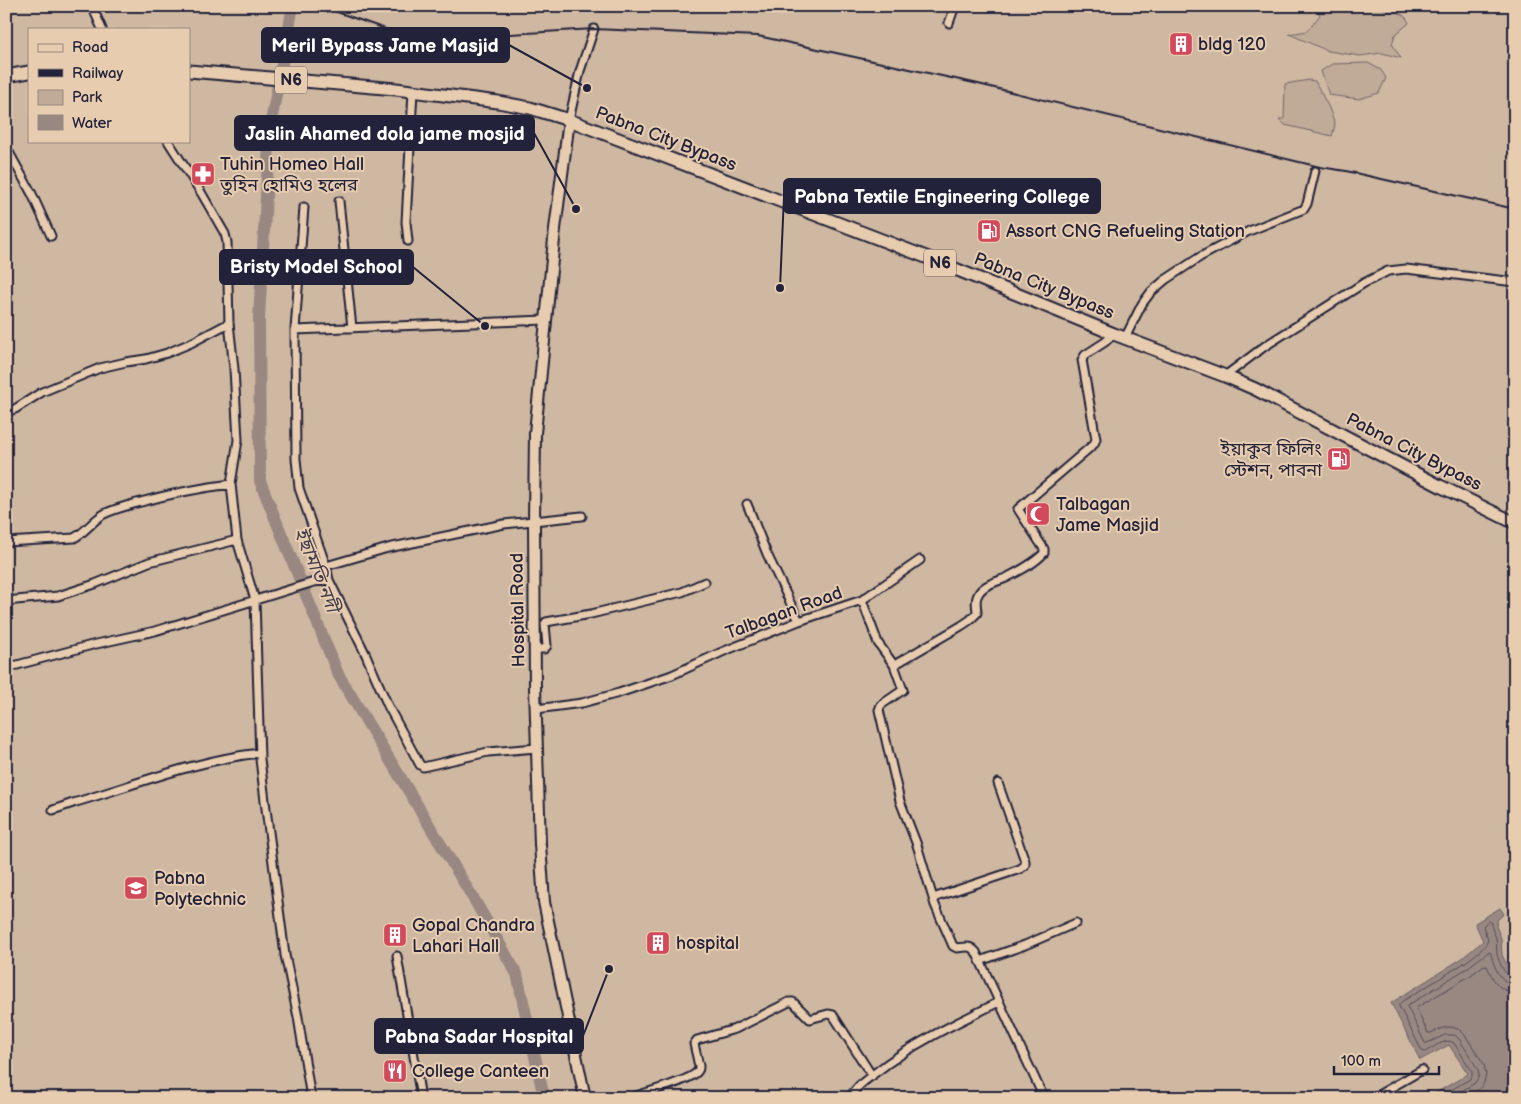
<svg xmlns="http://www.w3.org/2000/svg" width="1521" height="1104" font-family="'Balsamiq Sans','Noto Sans Bengali',sans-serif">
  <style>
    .built { fill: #cfb8a1; fill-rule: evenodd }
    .green { fill: #c0aa98; stroke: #71666a }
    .water { fill: #998882; stroke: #695f66 }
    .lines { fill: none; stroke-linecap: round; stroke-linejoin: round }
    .shore { stroke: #524b57; stroke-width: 1 }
    .river { stroke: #998882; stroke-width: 12 }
    .minor-casing { stroke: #22223b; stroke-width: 11 }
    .secondary-casing { stroke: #22223b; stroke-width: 14 }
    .trunk-casing { stroke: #22223b; stroke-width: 15 }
    .minor { stroke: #e7ccaf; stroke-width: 7 }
    .secondary { stroke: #e7ccaf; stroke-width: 10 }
    .trunk { stroke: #e7ccaf; stroke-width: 11 }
    .rail { stroke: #22223b; stroke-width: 2 }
    .labels { text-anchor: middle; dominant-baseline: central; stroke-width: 4; stroke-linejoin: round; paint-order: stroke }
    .shield { fill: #e7ccaf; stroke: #5d555e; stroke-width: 1 }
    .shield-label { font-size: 16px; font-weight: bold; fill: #22223b }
    .poi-label { font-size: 18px; fill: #22223b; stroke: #e7ccaf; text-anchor: start }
    .street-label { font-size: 18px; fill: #22223b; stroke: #e7ccaf }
    .water-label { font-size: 19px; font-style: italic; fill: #403c4d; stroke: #e7ccaf }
    .leader { fill: none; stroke: #22223b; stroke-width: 2 }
    .callout-dot { fill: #22223b; stroke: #e7ccaf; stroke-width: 2 }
    .callout { fill: #22223b; stroke: #22223b; stroke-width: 2 }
    .callout-label { font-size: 19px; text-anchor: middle; font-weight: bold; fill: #fff }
  </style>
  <rect width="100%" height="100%" fill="#dfc5aa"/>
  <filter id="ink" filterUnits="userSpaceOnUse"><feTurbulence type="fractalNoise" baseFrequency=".02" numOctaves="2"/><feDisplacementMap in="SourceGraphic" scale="10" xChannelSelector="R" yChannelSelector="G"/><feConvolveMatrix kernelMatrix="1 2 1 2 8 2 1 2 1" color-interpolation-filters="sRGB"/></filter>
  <g filter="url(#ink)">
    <path class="built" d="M6,6H1515V1098H6ZM29,29H189V141H29Z"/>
    <path class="green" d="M1316,6H1383L1384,10C1394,12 1405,12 1409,23L1395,35L1392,44L1401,58L1382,53L1360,56L1328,51L1289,34L1307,31L1320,15Z
      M1368,63L1381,70L1386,78L1379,93L1359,99L1329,95L1321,71L1332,64Z
      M1309,80L1315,81L1329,108L1335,125L1332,136L1285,125L1279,119H1284L1285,84Z"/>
    <path class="water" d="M1500,908L1504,914L1498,919L1496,926L1501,938L1502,955L1510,971L1515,976V1098H1427L1468,1074L1449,1045L1420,1060L1391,1003L1461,959L1483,941L1475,923Z"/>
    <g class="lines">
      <path class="shore" d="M1437,1098L1470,1079L1472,1076V1071L1454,1043C1446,1037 1433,1048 1425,1052L1422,1051L1399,1006V1004C1414,992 1486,955 1488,940L1483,926L1488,921L1491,923C1491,928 1494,932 1496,938C1497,943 1496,949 1497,954C1499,963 1505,977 1515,979
        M1450,1098L1475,1083L1479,1076L1478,1069L1459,1039L1455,1035H1445L1427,1043H1425L1407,1006L1467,968L1488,952L1491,953C1493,966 1501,984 1515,985
        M1465,1098L1479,1089L1484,1083L1486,1074L1484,1064L1465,1035L1460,1030L1452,1027H1446L1431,1033H1428L1416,1008L1471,975L1484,965L1487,966C1493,979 1498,992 1515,992"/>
      <path class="river" d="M293,6L270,127L259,318L260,481L338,674L475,901L517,974L544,1098"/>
      <defs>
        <path id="minor" d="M92,6L102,29
          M949,23L955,6
          M569,120L580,71L594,29
          M168,141L202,194L225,234L227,242L229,323L234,369L238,440L231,484L237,540L255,600L260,759L265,801L285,955L298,1017L311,1098
          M6,147L32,194L51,236
          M339,201L352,328
          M304,207L295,330L296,459L299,488L326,566L329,580L366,655L388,706L420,765L423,767L488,752L537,748
          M408,241L406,222L413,91
          M295,330L545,320
          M1125,338L1142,304L1151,292L1165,280L1200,257L1249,231L1304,209L1307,204L1315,171
          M1225,376L1265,346L1364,283L1388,271L1406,269L1515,282
          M6,412L15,409L42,392L100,368L126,362L146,359L167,353L191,343L229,323
          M747,504L767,554L799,621
          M6,542L74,538C86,532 93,520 104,514C114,509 126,506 137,503C169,494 199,488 231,484
          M326,566L388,548L504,524L582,516
          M862,600L920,560
          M6,601L58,596L95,584L149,562L237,540
          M535,649H544L547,646L545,624L546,622L591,614L682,592L705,582
          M6,653L10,667
          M894,665L903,690L881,705L879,710L900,801L917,845L935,905L953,946L957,948C966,947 970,945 976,952L1044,1098
          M6,668L92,645L155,631L314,582L329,580
          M536,709L582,703L619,693L672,675L722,652L799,621L862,600L878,643L894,665L961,626L970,620L977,613C977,608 975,602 977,597C981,584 998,582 1008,577C1021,570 1035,563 1044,553V549L1018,509L1094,444L1096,439L1082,360L1085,355L1105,342L1114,334
          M53,810L73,803C135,785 196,760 260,753
          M933,898L1020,869L1025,865V861L998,783
          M397,956L421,1098
          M980,961L1025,945L1076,923
          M629,1098C644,1093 686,1082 696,1073C699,1070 699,1069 699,1066L694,1044L697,1040L735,1029L789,1002H793L810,1019L828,1014L833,1015L872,1076
          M850,1098C855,1087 865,1081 875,1073C912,1044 956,1023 999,1002
          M1373,1098L1422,1070"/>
        <path id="secondary" d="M569,120L555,229L535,433L534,522L535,688L540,844L544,902L585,1098"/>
        <path id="trunk" d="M189,71L396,89L498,102L530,108L569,120L926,257L1114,334L1225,376L1255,389L1440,486L1515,523
          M6,76L29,72"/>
      </defs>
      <use href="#minor" class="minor-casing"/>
      <use href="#secondary" class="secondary-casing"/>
      <use href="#trunk" class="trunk-casing"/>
      <use href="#minor" class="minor"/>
      <use href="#secondary" class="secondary"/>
      <use href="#trunk" class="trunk"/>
      <path class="rail" d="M320,6L391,31L458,37L594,29L758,36L974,83L1320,167L1346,171L1515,209"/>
    </g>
  </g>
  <defs>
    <symbol id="building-square" viewBox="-11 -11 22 22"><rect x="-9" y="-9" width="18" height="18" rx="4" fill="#d1495b" stroke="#e7ccaf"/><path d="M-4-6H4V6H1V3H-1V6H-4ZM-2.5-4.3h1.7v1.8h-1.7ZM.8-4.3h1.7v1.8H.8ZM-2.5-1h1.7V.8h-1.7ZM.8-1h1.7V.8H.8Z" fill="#fff"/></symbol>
    <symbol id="pharmacy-square" viewBox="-11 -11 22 22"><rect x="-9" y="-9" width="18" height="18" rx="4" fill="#d1495b" stroke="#e7ccaf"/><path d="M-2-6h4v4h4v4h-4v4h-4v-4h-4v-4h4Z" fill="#fff"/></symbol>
    <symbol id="fuel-square" viewBox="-11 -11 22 22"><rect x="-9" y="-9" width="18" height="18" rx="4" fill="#d1495b" stroke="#e7ccaf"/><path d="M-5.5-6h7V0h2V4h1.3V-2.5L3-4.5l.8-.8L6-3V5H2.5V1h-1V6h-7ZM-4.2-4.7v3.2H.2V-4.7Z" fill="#fff"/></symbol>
    <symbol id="mosque-square" viewBox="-11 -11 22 22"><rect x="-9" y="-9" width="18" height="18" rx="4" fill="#d1495b" stroke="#e7ccaf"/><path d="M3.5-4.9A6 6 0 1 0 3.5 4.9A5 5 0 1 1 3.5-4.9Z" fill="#fff"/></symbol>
    <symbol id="university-square" viewBox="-11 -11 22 22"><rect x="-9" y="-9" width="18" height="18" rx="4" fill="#d1495b" stroke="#e7ccaf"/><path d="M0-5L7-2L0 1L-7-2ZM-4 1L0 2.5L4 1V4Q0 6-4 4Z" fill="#fff"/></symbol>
    <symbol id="restaurant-square" viewBox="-11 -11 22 22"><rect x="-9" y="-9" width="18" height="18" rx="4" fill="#d1495b" stroke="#e7ccaf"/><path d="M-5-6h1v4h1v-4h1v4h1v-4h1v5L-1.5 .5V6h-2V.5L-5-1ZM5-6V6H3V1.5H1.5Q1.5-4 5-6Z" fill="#fff"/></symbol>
  </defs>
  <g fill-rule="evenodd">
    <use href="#building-square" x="1167" y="30" width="28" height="28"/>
    <use href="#pharmacy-square" x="189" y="160" width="28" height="28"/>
    <use href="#fuel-square" x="975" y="217" width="28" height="28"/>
    <use href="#fuel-square" x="1325" y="445" width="28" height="28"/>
    <use href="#mosque-square" x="1024" y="500" width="28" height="28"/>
    <use href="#university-square" x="122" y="874" width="28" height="28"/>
    <use href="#building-square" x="381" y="921" width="28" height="28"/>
    <use href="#building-square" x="644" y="929" width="28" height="28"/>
    <use href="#restaurant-square" x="381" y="1057" width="28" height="28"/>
  </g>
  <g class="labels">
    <g class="shield">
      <rect x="275" y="66.5" width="32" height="27" rx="4"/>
      <rect x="924" y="249.5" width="32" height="27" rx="4"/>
    </g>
    <g class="shield-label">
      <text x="291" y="80">N6</text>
      <text x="940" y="263">N6</text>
    </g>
    <g class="poi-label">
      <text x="1198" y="44">bldg 120</text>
      <text x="220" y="164">Tuhin Homeo Hall<tspan x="220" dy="21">তুহিন হোমিও হলের</tspan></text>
      <text x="1006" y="231">Assort CNG Refueling Station</text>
      <text x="1322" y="449" text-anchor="end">ইয়াকুব ফিলিং<tspan x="1322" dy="21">স্টেশন, পাবনা</tspan></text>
      <text x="1056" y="504">Talbagan<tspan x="1056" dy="21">Jame Masjid</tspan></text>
      <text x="154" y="878">Pabna<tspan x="154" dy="21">Polytechnic</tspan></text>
      <text x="412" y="925">Gopal Chandra<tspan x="412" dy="21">Lahari Hall</tspan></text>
      <text x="676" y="943">hospital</text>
      <text x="412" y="1071">College Canteen</text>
    </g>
    <g class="street-label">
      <text transform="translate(666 139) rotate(21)">Pabna City Bypass</text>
      <text transform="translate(1044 286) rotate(22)">Pabna City Bypass</text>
      <text transform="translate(1414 452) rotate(27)">Pabna City Bypass</text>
      <text transform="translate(518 610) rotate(-91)">Hospital Road</text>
      <text transform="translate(784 613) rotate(-20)">Talbagan Road</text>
    </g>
    <g class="water-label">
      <text transform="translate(316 570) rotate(68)">ইছামতি নদী</text>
    </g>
  </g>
  <path class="leader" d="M587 88L509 45M576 209L534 133M780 288L784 196M485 326L413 267M609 969L583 1036"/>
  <g class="callout-dot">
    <circle cx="587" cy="88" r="5"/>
    <circle cx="576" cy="209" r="5"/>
    <circle cx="780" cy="288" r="5"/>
    <circle cx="485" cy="326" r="5"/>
    <circle cx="609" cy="969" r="5"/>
  </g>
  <g class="callout">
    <rect x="262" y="28" width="247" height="34" rx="5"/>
    <rect x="235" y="116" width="299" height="34" rx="5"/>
    <rect x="784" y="179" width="316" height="34" rx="5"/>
    <rect x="220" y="250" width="193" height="34" rx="5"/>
    <rect x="375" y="1019" width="208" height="34" rx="5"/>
  </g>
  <g class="callout-label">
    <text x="385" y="52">Meril Bypass Jame Masjid</text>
    <text x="385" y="140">Jaslin Ahamed dola jame mosjid</text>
    <text x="942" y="203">Pabna Textile Engineering College</text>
    <text x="316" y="273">Bristy Model School</text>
    <text x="479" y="1043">Pabna Sadar Hospital</text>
  </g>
  <rect width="1521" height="1104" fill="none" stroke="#e7ccaf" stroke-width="25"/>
  <rect x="12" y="12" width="1496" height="1079" fill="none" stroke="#22223b" stroke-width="2" filter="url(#ink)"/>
  <rect x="28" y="28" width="162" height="115" fill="#e7ccaf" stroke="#988881"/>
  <rect x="38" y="44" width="25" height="8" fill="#e7ccaf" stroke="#988881"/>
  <text x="72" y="52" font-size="15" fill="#22223b">Road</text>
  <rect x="38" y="69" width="25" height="8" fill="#22223b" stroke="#988881"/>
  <text x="72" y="78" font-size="15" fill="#22223b">Railway</text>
  <rect x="38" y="90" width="25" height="15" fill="#c0aa98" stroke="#988881"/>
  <text x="72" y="102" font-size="15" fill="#22223b">Park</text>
  <rect x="38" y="115" width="25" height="15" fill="#998882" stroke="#988881"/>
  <text x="72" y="128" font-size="15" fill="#22223b">Water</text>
  <path d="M1334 1066v8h105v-8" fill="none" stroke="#22223b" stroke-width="2.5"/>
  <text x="1341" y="1066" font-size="15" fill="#22223b" stroke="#e7ccaf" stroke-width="4" paint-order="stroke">100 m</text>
</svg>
